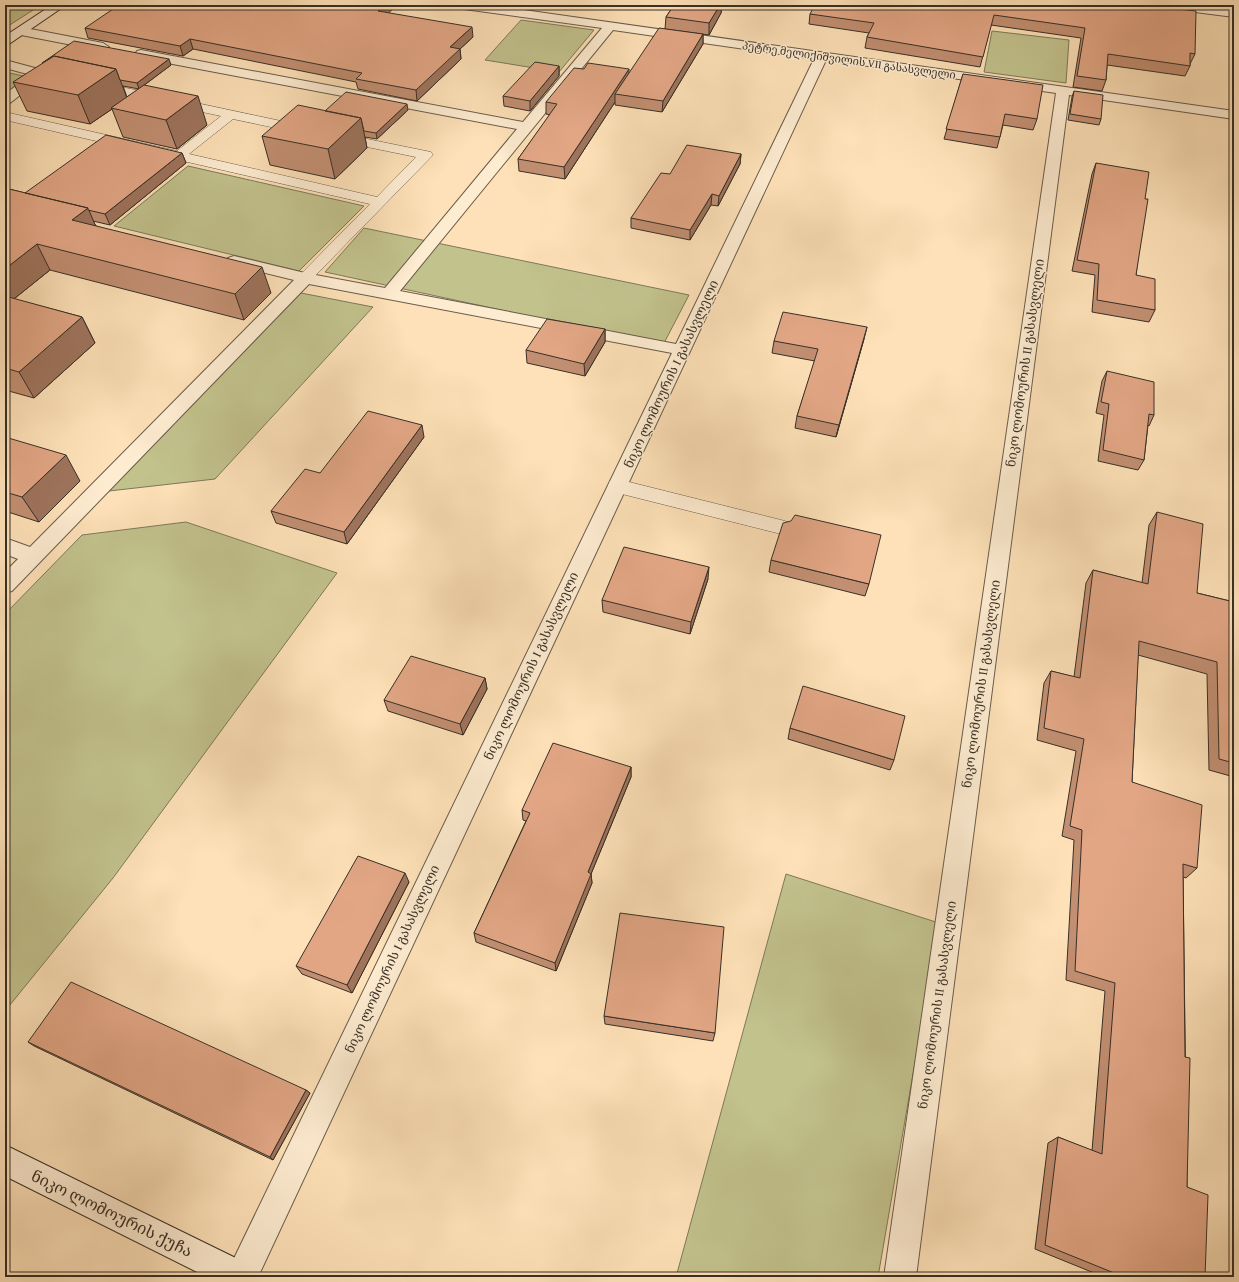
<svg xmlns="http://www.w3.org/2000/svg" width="1239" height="1282" font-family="'Gentium Book Plus','Noto Serif Georgian',serif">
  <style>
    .green { fill: #c2c28d; stroke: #7d795a }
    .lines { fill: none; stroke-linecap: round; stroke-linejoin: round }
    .lane-casing { stroke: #6a5c4a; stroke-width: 1 }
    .street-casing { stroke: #6a5c4a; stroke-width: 2 }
    .secondary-casing { stroke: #383026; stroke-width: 2 }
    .lane { fill: #feecd1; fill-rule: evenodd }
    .street { fill: #feecd1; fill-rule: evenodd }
    .secondary { fill: #feecd1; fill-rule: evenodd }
    .wall { fill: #c28f72; stroke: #383026; fill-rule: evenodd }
    .shaded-wall { fill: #9e745d; stroke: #383026 }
    .building { fill: #e2a685; stroke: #383026 }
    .labels { text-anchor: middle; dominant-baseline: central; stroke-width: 3; stroke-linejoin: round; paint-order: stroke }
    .far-street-label { font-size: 11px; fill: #383026; stroke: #feecd1 }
    .street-label { font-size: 13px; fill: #383026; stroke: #feecd1 }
    .near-street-label { font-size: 16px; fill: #383026; stroke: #feecd1 }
  </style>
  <rect width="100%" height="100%" fill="#fee1b8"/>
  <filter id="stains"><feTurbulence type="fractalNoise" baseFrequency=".005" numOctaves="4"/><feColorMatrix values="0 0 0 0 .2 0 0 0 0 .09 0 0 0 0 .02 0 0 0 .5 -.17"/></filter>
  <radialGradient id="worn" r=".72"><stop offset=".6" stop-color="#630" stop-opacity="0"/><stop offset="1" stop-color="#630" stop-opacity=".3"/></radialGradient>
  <path class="green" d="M5,5H41L5,28Z
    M521,20L594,30L559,72L485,60Z
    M992,31L1069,40L1066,83L984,72Z
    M5,72L33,78L5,98Z
    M188,166L364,206L299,271L114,226Z
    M364,228L689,295L663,345L325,272Z
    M301,293L373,307L215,479L109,491Z
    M186,522L337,573L113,878L5,1011V614L82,535Z
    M786,874L939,923L878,1277H676Z"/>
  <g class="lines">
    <defs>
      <path id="lane" d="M98,82L309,127L311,130L304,134L233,119L189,154L377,197L416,157L333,140L331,137L333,134L338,133L426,151L431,152L433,155L310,281H300L297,278L300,275L370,204L5,120V112L177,151L221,116L94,89L92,86L94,83Z
        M617,479L781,520L788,522L791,527L788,532L781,534L610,491L608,486L610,481Z"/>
      <path id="street" d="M458,5H489L1234,111V119L1069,95L916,1277H884L1056,93L826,60L258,1277H225L672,353L309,284L12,591L5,593V572L18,559L5,554V538L30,547L294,280L228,264L226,261L228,258L234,256L305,273L385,288L517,129L141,58L137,57L135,54L137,51L141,50L523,122L602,28L464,9ZM613,30L814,59L676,344L400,291Z
        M1165,5H1199L1234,9V17L1171,9Z
        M20,27L103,43L109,47L103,51L16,34L14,31Z
        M5,60L46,71L47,74L10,103L5,104V94L31,75L5,68Z"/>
      <path id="secondary" d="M52,5H66L9,44L5,45V36Z
        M5,1145L252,1266L257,1277H207L5,1176Z"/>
    </defs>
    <use href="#lane" class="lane-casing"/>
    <use href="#street" class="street-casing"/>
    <use href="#secondary" class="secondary-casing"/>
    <use href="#lane" class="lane"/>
    <use href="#street" class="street"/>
    <use href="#secondary" class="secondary"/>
  </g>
  <path class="wall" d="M674,5H722L721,13L709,35L665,29L666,17Z
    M1145,5L1195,54L1190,64V66L1185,76L1107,65L1106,80L1102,91L1073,87L1081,38L991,25L980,67L865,48L867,37L869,33L809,24L810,14Z
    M389,13L473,37L460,49L461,59L417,101L358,89L356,82L193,49L183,56L88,38L85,28Z
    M703,34V44L662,112L615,105V102L565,179L519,171L518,159L550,115L546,114V102L584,69L629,73Z
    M171,65L143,86L207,125L177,149L123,137L112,109L90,124L27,111L13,82ZM123,86L139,89L127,97Z
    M559,66V76L530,111L504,106L503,96Z
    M963,74L1037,119L1033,130L1003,125L997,148L944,139Z
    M1074,91L1101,119L1099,125L1068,120L1072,97Z
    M408,110L377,139L365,137L367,148L335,179L270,165L262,136L325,111Z
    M182,153L186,163L110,225L93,221L96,226L271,293L244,320L50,270L14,299L82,317L95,343L34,398L5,390V188L25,193Z
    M741,154L740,164L718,206L711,205L690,240L631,228V218L670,174Z
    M1096,163L1145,199L1136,275L1155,310L1149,322L1092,312L1095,275L1072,271L1092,174Z
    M605,329V342L585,376L527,363L526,350Z
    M864,339L836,437L795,428L797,416L815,361L772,353L774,341Z
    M1107,371L1154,415L1149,426L1148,425L1144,460L1138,470L1098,461L1104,415L1096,413L1102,381Z
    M5,437L80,481L39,522L5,511Z
    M424,437L347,544L276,523L271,511L320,473Z
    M1157,512L1197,593L1234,602V777L1209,770L1207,674L1138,655L1132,782L1197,868L1186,878L1183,877L1187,1187L1205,1277H1104L1035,1249L1048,1143L1058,1137L1092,1151L1105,991L1066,980L1074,840L1062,836L1076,751L1037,740L1044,683L1051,671L1074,677L1086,583L1093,570L1142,583L1149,525Z
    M771,560L869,584L865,596L769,572Z
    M708,579L690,634L603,612L602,600Z
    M485,678L487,689L463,735L388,711L384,700Z
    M790,728L894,760L890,770L788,739Z
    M631,767V777L591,874L592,883L556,971L476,942L474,933L526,821L523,820L522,810Z
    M409,882L352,993L302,974L296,966Z
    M604,1016L715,1033L713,1041L605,1024Z
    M28,1042L306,1090L310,1093L273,1160L34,1046Z"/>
  <path class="shaded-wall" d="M385,5H397L380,21L378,11Z
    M720,5H722L721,13L709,35V23Z
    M472,27L473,37L460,49L461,59L417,101L416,90L450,47Z
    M703,34V44L662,112L663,101Z
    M190,39L193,49L183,56L180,46Z
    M169,59L171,65L139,89L137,83Z
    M559,66V76L530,111V101Z
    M116,69L127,98L111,108L112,109L90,124L78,95Z
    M629,69V80L615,94V102L565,179L564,167Z
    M198,96L207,125L177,149L166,120Z
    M407,104L408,110L377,139L376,133Z
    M361,118L367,148L335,179L328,149Z
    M5,124L9,133L5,136Z
    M182,153L186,163L110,225L105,214Z
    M741,154L740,164L718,206L719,196Z
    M712,194L711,205L690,240V230Z
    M88,208L99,234L72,220Z
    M37,244L50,270L5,306V269Z
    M262,267L271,293L244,320L235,294Z
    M82,317L95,343L34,398L19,372Z
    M867,327L864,339L836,437L839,425Z
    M605,329V342L585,376L584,364Z
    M422,425L424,437L347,544L344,532Z
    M66,455L80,481L39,522L22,497Z
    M709,567L708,579L690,634L691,622Z
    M485,678L487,689L463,735L460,724Z
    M631,767V777L591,874L592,883L556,971L555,963L588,872Z
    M405,873L409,882L352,993L347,985Z
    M306,1090L310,1093L273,1160L270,1157Z"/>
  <path class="building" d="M119,5H385L378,11L472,27L450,47L460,49L416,90L356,79L362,73L190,39L180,46L85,28Z
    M674,5H720L709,23L666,17Z
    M815,5H1145L1196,11L1195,54L1190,53V66L1108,54L1106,80L1077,76L1085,28L994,15L983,57L867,37L874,23L810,14Z
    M659,28L703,34L663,101L615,94Z
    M74,41L169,59L137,83L120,80L116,69L54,56L42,63Z
    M54,56L116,69L78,95L13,82Z
    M535,62L559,66L530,101L503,96Z
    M588,63L629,69L564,167L518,159L557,104L546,102L574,68L584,69Z
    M963,74L1043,85L1037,119L1005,114L1000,137L946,129Z
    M144,85L198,96L166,120L111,108Z
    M1074,91L1103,95L1101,119L1070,114Z
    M346,92L407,104L376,133L364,131L361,118L325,111Z
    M298,105L361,118L328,149L262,136Z
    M106,135L182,153L105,214L88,210V208L25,193Z
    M687,145L741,154L719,196L712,194L690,230L631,218L661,173L670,174Z
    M1096,163L1149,172L1145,199H1148L1136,275L1155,279V310L1097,300L1099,264L1077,260Z
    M5,188L88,208L72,220L262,267L235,294L37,244L5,269Z
    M5,296L82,317L19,372L5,368Z
    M783,312L867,327L839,425L797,416L818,349L774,341Z
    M547,319L605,329L584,364L526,350Z
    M1107,371L1154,382V415L1149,414L1144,460L1103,450L1109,404L1101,402Z
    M368,411L422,425L344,532L271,511L305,469L320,473Z
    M5,437L66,455L22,497L5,492Z
    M1157,512L1203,524L1197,593L1234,602V763L1219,759L1217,662L1139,641L1132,782L1202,805L1197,868L1183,864L1185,1057L1190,1058L1187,1187L1208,1195L1205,1277H1124L1045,1245L1058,1137L1102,1154L1115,983L1075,971L1082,830L1070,826L1084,739L1044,728L1051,671L1080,678L1093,570L1148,584Z
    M795,515L881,535L869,584L771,560L783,523L791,521Z
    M624,547L709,567L691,622L602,600Z
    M411,656L485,678L460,724L384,700Z
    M803,686L905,716L894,760L790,728Z
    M553,743L631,767L588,872L591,874L555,963L474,933L530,813L522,810Z
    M358,856L405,873L347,985L296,966Z
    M620,913L724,927L715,1033L604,1016Z
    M71,982L306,1090L270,1157L28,1042Z"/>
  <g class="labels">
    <g class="far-street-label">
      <text transform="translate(849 60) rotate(8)">პეტრე მელიქიშვილის VII გასასვლელი</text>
    </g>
    <g class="street-label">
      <text transform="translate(1025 363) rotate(-82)">ნიკო ლომოურის II გასასვლელი</text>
      <text transform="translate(671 374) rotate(-65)">ნიკო ლომოურის I გასასვლელი</text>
      <text transform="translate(531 666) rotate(-65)">ნიკო ლომოურის I გასასვლელი</text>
      <text transform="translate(981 684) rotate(-82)">ნიკო ლომოურის II გასასვლელი</text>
      <text transform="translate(392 959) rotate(-65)">ნიკო ლომოურის I გასასვლელი</text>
      <text transform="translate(937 1005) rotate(-82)">ნიკო ლომოურის II გასასვლელი</text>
    </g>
    <g class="near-street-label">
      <text transform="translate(112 1213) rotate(26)">ნიკო ლომოურის ქუჩა</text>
    </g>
  </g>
  <rect width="1239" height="1282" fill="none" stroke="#fee1b8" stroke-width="20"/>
  <rect x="6" y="6" width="1227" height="1270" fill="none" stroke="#383026" stroke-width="2"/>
  <rect x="10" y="10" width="1219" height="1262" fill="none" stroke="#383026"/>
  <rect width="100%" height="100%" filter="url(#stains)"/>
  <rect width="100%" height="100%" fill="url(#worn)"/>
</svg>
